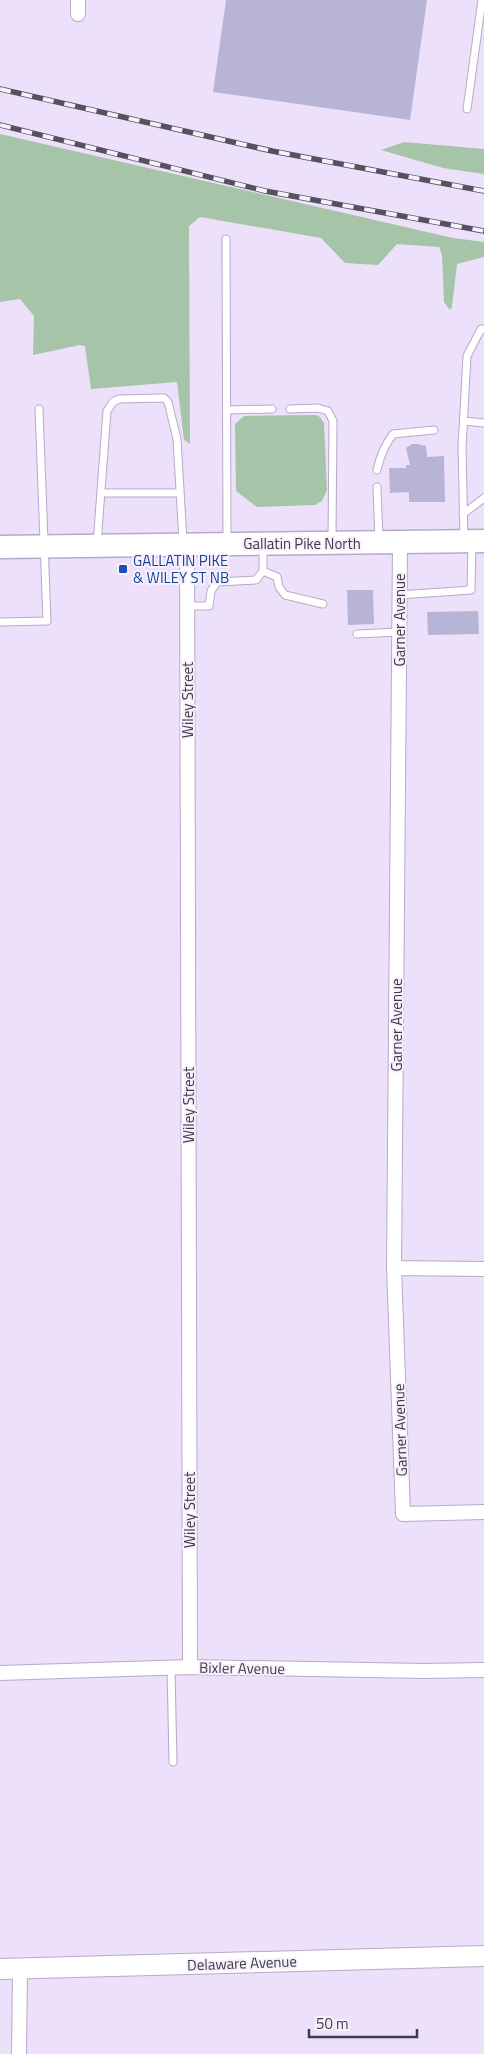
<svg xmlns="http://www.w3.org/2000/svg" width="484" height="2054" font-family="'Titillium Web',sans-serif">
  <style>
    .green { fill: #a5c4a8 }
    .building { fill: #b8b4d5 }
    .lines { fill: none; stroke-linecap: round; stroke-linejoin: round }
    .lane-casing { stroke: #b8a9c9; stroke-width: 9 }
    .street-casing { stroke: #b8a9c9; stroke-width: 16 }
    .secondary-casing { stroke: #b8a9c9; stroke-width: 22 }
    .primary-casing { stroke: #b8a9c9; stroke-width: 25 }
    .lane { stroke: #fff; stroke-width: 7 }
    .street { stroke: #fff; stroke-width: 14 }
    .secondary { stroke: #fff; stroke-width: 20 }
    .primary { stroke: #fff; stroke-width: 22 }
    .rail-casing { stroke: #57505f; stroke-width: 5.5 }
    .rail { stroke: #f7f1fe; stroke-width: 4; stroke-dasharray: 11; stroke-linecap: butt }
    .transit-dot { fill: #1a4fb4; stroke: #f7f1fe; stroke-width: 2 }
    .labels { text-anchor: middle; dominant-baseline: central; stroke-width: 4; stroke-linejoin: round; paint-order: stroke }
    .street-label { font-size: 15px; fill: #403a47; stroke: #f7f1fe }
    .transit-label { font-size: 15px; fill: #164399; stroke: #f7f1fe; text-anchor: start }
  </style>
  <rect width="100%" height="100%" fill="#ede0fb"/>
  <path class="green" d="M0,134L453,238L484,242V257L457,264L452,307L450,310L444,302L442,255L439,247L397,244L378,265L345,263L321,238L200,217L189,226L190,444L184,440L177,382L91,389L85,346L80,345L33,355L34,316L20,299L0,302Z
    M404,142L484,149V174L443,168L381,150Z
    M316,415L320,417L324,423L327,490L322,501L315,505L257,507L236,491L235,424L244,416Z"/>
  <path class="building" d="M226,0H427L410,120L213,92Z
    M412,444H417L426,446L427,457L444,456L445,502H409V492L390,493L389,468H406V465H410L406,448Z
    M347,590H373L374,624L348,625Z
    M478,611L479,634L428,635L427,612Z"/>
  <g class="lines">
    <defs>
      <path id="lane" d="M467,109L482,0
        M226,239L227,541
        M290,409L318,408L328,411L333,421L332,540
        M227,410L272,409
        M464,421L484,423
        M377,470C380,456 384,446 393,434L434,430
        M377,487L379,540
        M101,493H180
        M463,514L484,498
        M464,538L462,447L467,356L481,329H484
        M97,544L107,411L113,402L119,399L164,398L168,402L177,439L183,541
        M263,571L277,577L279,587L285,595L323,604
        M399,595L471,590L472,545
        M187,606H209L211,591L217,582L256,580L263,571V547
        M0,622L47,621L39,409
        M357,634L399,632
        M171,1668L173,1762"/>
      <path id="street" d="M78,0V14
        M400,543L394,1268L403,1514L484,1512
        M187,544L190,1667
        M394,1268L484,1269
        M0,1673L190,1667L424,1671L484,1670
        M19,2054L20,1969"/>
      <path id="secondary" d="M0,1969L484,1956"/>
      <path id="primary" d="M0,547L484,541"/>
    </defs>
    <use href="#lane" class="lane-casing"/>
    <use href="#street" class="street-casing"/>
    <use href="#secondary" class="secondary-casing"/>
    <use href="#primary" class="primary-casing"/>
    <use href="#lane" class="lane"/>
    <use href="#street" class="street"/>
    <use href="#secondary" class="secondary"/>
    <use href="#primary" class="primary"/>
    <defs>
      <path id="rail" d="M0,89L272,151L484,191
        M0,125L265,191L484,231"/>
    </defs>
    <use href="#rail" class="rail-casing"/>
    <use href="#rail" class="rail"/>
  </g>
  <rect class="transit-dot" x="118" y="564" width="10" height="10" rx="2.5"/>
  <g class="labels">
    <g class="street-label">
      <text x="302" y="543">Gallatin Pike North</text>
      <text transform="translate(399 620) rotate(-90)">Garner Avenue</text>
      <text transform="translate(187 700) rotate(-90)">Wiley Street</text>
      <text transform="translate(396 1025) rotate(-90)">Garner Avenue</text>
      <text transform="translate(188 1105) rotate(-90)">Wiley Street</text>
      <text transform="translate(400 1430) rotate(-92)">Garner Avenue</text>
      <text transform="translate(189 1510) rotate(-90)">Wiley Street</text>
      <text transform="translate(242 1668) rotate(1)">Bixler Avenue</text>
      <text transform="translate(242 1963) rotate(-2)">Delaware Avenue</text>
    </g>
    <g class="transit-label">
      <text x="133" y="560">GALLATIN PIKE<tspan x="133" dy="17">&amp; WILEY ST NB</tspan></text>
    </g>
  </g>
  <path d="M309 2029v8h108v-8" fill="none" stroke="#403a47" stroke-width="2.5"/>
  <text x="316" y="2029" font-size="15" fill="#403a47" stroke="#f7f1fe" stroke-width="4" paint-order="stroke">50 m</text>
</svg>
